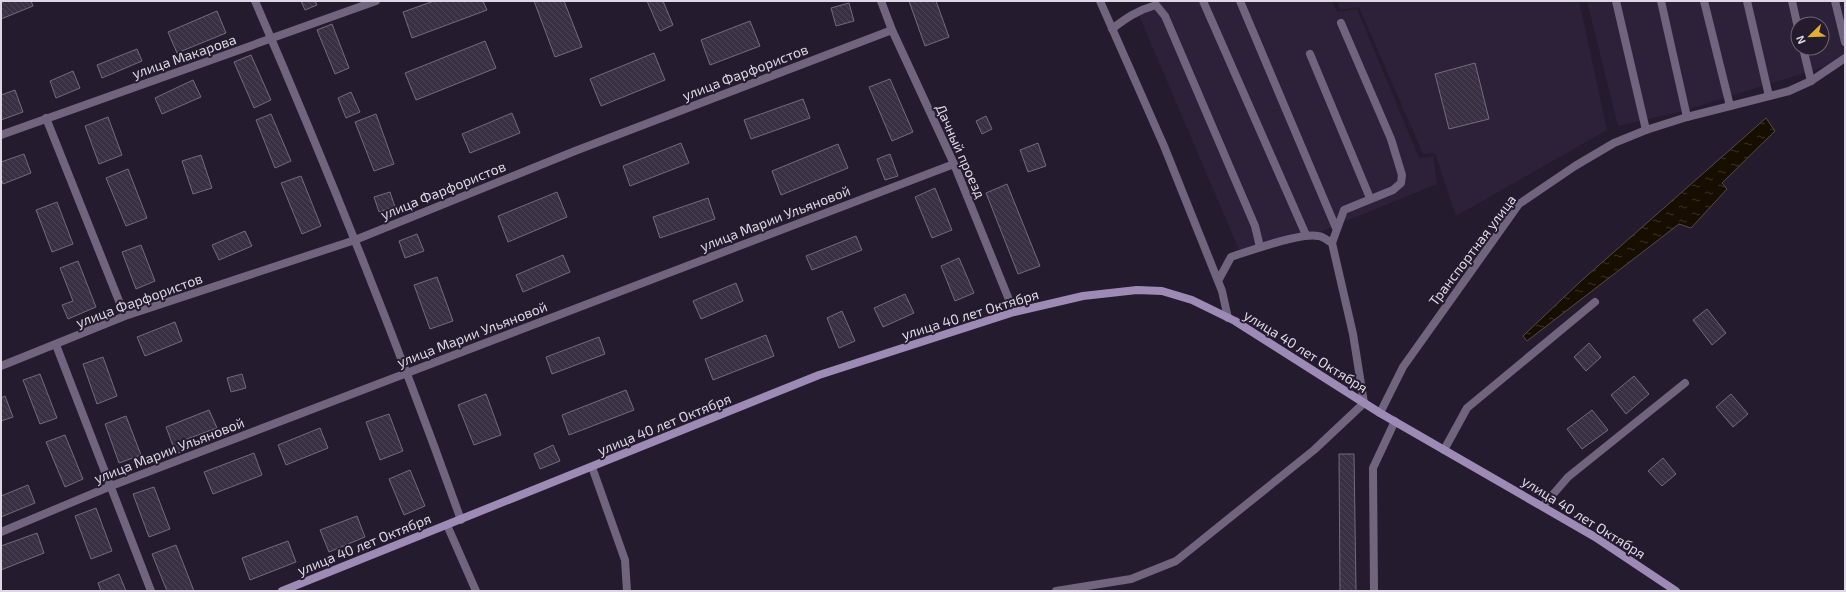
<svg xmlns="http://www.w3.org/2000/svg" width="1846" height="592" font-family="'Exo 2',sans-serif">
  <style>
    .built { fill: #2d213a; fill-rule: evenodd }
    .water { fill: url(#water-ripples); stroke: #534b44 }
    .building { fill: url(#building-back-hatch); stroke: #746a80 }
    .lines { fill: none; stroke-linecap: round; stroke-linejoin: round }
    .lane { stroke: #70647e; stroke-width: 8 }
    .street { stroke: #70647e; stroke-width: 8 }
    .secondary { stroke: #9e8bb5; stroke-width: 8 }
    .labels { text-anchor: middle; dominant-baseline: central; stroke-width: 4; stroke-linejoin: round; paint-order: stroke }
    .street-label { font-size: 14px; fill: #ddd8e4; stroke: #241b2e }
  </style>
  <defs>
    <pattern id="water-ripples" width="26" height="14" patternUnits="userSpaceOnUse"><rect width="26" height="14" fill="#180e00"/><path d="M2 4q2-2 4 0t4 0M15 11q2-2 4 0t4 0" fill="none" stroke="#393025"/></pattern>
    <pattern id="building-back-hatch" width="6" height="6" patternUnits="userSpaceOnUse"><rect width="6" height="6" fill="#393043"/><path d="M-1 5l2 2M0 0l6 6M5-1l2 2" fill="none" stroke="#4c4455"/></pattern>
  </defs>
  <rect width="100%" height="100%" fill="#241b2e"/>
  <path class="built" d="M1158,1H1332L1337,12L1357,9L1419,158L1433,156L1437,184L1322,231L1240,252L1138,13Z
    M1337,1H1579L1607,130L1456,216L1435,153L1423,154L1359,7L1340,10Z
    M1587,1H1845V54L1836,63L1683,111L1618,126ZM1798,24H1822V48H1798Z"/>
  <path class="water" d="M1766,118L1775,131L1722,183L1727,189L1691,228L1679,224L1527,341L1523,336L1581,281Z"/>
  <path class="building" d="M1,1H31L33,6L1,19Z
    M301,1H315L317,5L305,10Z
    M434,1H483L487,10L412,38L403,12Z
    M534,1H564L582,47L555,57Z
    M647,1H663L673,25L660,31Z
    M909,1H936L949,37L925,46Z
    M849,3L854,21L836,26L831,8Z
    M217,11L226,33L177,53L168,32Z
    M750,21L760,46L710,65L701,40Z
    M332,24L349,68L335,74L317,30Z
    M485,41L496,68L416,100L405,73Z
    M137,49L142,61L102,78L97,65Z
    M654,53L665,80L601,106L590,79Z
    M251,55L271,100L254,108L234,62Z
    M1475,63L1489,119L1449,129L1435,74Z
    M73,71L80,88L56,98L50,81Z
    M890,79L913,132L892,141L869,87Z
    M193,80L201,97L162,114L155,98Z
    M15,90L23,112L1,120V95Z
    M351,92L360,112L346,118L338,98Z
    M803,99L810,118L751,139L744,120Z
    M512,113L520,133L470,153L462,134Z
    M271,114L291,161L275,168L256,120Z
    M376,114L394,164L374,171L355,122Z
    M986,116L992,129L982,134L976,121Z
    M108,117L122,155L99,164L85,126Z
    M681,143L689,163L630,186L623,166Z
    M1038,143L1046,166L1028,172L1020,150Z
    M838,144L848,168L781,195L772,171Z
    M24,154L31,173L3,184L1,178V162Z
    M890,154L898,176L885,180L877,159Z
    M201,155L212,188L193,194L182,161Z
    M128,169L147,218L126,226L106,178Z
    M301,176L321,226L302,234L281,183Z
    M1007,184L1040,266L1018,274L986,193Z
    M935,188L952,230L932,238L915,197Z
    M390,192L395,207L379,212L374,197Z
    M557,192L567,217L508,242L498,216Z
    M708,198L715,219L660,238L653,217Z
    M57,202L73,244L52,252L36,210Z
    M245,231L252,246L219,260L212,245Z
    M417,234L424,251L405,258L399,241Z
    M856,236L862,250L812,270L806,256Z
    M141,245L155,281L136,289L122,252Z
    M563,255L570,272L523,292L516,275Z
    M959,258L974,293L955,301L941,266Z
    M78,261L96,307L68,319L62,305L73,301L60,268Z
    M437,277L453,321L430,329L414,285Z
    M736,283L743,301L701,319L693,301Z
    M905,294L914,313L883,327L874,308Z
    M1707,309L1726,333L1712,345L1693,320Z
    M842,311L855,341L839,348L827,318Z
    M175,322L182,341L145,356L137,337Z
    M766,335L774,356L713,380L705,359Z
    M599,337L605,354L552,374L546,357Z
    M1589,343L1601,357L1586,371L1574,357Z
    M103,357L117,396L97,404L83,364Z
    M40,374L57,418L40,424L23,380Z
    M242,374L246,388L231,392L227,378Z
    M1634,376L1649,394L1626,414L1611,395Z
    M626,390L634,410L569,435L562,415Z
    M486,394L501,435L474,445L458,405Z
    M1731,394L1748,414L1733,427L1716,407Z
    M5,396L13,417L1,421V398Z
    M209,410L217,428L187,439L190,448L176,454L166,427Z
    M1592,410L1608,430L1582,449L1567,429Z
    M389,414L403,451L380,460L366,422Z
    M126,416L141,455L119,463L105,424Z
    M320,428L328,448L286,465L278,445Z
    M65,435L83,479L65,487L46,442Z
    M553,445L560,461L540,469L534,454Z
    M254,453L262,475L213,494L204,472Z
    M1339,454H1354L1356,591H1340Z
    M1663,458L1676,474L1662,486L1648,471Z
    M410,470L425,506L404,515L389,479Z
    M28,485L35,503L1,517V496Z
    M154,487L170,529L149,537L133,494Z
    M96,508L112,551L91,559L75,516Z
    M357,516L365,537L329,552L320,530Z
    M37,533L44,553L1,570V546Z
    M288,541L296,562L250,580L242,558Z
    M176,545L194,591H167L152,554Z
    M119,574L126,591H101L98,583Z"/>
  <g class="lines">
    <path class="lane" d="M1100,1L1164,146L1222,291L1228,318
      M1203,1L1306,235
      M1240,1L1336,228
      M1616,1L1646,130
      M1661,1L1687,117
      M1704,1L1730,106
      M1747,1L1769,96
      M1792,1L1798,28
      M1835,1L1845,42
      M1112,29C1126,18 1138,10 1156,5L1165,16L1255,226L1260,247
      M1803,48L1811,81
      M1310,54L1370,198
      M1218,281L1231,257C1249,251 1301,232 1318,236C1323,236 1328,241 1332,243
      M592,467L625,560L627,591
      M447,525L476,591
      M1056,591L1131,579L1176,561L1314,450L1364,403L1353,334L1332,243L1344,210L1393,190L1401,183L1402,175L1391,139L1341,23
      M1374,591L1373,468L1395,421"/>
    <path class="street" d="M255,1C329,172 398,344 461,520
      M881,1L892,30L954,164L1014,312
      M46,118L125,316
      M1,135L376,1
      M56,345L151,591
      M1,366L125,316L355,240L575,151L892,30
      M1380,413L1403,367L1519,204L1575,166L1614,143L1646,130L1687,117L1789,91L1811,81L1845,58
      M1444,450L1467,408L1595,302
      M1543,506L1568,477L1685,383
      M1,532L111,486L954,164"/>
    <path class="secondary" d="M282,591L819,375L1014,312L1083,296L1137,290L1162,291L1192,300L1235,321L1380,413L1595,537L1676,591"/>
  </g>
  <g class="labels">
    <g class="street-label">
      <text transform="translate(184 56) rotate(-19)">улица Макарова</text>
      <text transform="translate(745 72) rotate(-21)">улица Фарфористов</text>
      <text transform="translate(961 151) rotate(66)">Дачный проезд</text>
      <text transform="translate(443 190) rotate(-22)">улица Фарфористов</text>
      <text transform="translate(775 218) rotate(-21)">улица Марии Ульяновой</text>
      <text transform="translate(1472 250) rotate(-53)">Транспортная улица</text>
      <text transform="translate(139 300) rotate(-20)">улица Фарфористов</text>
      <text transform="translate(970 314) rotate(-17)">улица 40 лет Октября</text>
      <text transform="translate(472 334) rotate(-21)">улица Марии Ульяновой</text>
      <text transform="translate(1306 351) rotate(32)">улица 40 лет Октября</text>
      <text transform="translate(664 424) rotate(-22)">улица 40 лет Октября</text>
      <text transform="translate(169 450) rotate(-21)">улица Марии Ульяновой</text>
      <text transform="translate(1584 517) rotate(32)">улица 40 лет Октября</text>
      <text transform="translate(364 544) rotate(-22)">улица 40 лет Октября</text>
    </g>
  </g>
  <rect width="1846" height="592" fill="none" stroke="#ddd8e4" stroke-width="4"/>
  <g transform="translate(1810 36) rotate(247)"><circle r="19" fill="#241b2e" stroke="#6e6777"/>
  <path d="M0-3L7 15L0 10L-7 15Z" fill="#e2af34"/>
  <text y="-6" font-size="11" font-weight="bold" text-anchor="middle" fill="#ddd8e4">N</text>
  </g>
</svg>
